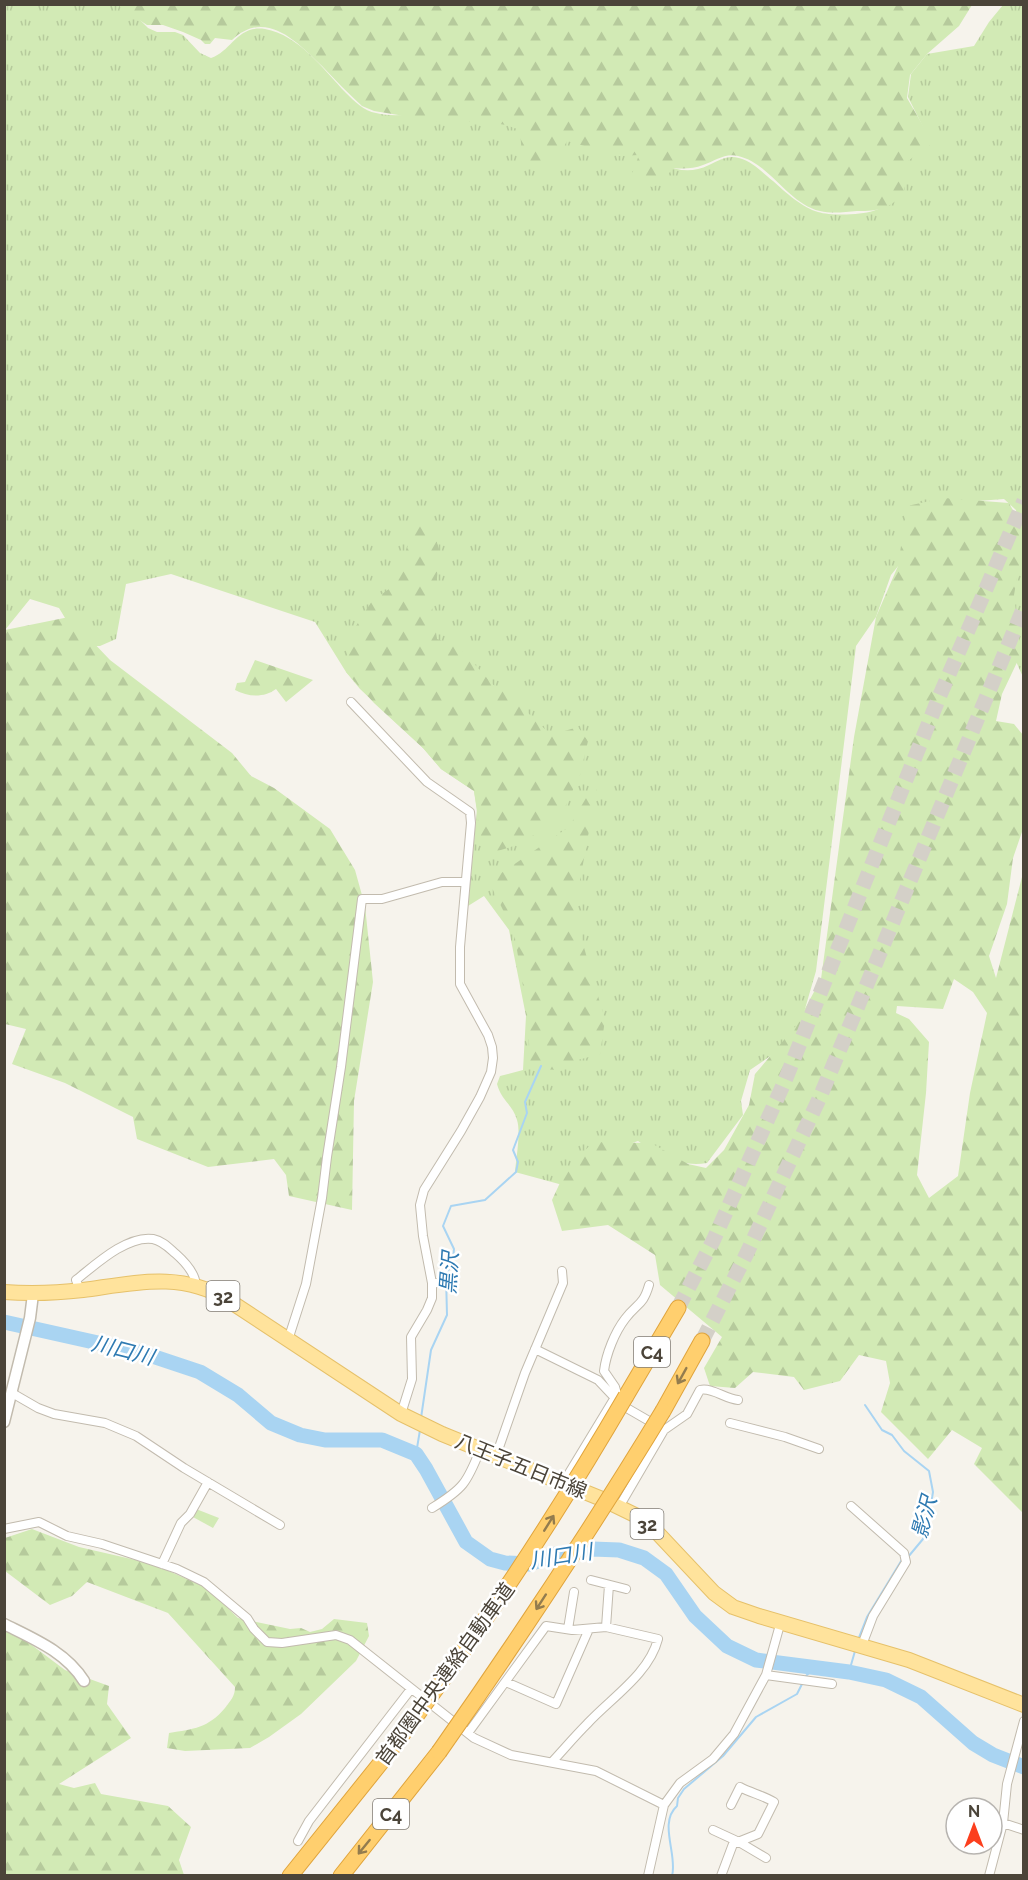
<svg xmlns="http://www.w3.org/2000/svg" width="1028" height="1880" font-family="Raleway,'Noto Sans JP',sans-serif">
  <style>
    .grass { fill: url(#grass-tufts) }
    .forest { fill: url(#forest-firs); fill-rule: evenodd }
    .park { fill: #d2eab5 }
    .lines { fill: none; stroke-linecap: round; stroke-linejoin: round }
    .stream { stroke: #a9d4f2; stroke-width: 2 }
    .river { stroke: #a9d4f2; stroke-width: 15 }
    .motorway-tunnel { stroke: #d4d0c8; stroke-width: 15; stroke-dasharray: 15 8; stroke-linecap: butt }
    .minor-casing { stroke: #c2bbae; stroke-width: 10 }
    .tertiary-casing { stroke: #c2bbae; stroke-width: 13 }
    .primary-casing { stroke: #e6c16a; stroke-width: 16 }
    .motorway-casing { stroke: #e0a43c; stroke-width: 17 }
    .minor { stroke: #fff; stroke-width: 8 }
    .tertiary { stroke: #fff; stroke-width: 10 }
    .primary { stroke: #ffe39c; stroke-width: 14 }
    .motorway { stroke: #ffcf6e; stroke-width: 15 }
    .motorway-bridge-casing { stroke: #e0a43c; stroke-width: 17; stroke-linecap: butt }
    .motorway-bridge { stroke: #ffcf6e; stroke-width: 15 }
    .oneway { stroke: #937c4e }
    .labels { text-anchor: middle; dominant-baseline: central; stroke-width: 5; stroke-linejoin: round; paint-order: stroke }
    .shield { fill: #fff; stroke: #817c74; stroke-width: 1.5 }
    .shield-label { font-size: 18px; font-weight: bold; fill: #4b4439 }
    .street-label { font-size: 20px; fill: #4b4439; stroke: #fff }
    .water-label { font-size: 21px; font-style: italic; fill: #2e7ab2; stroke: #fff }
  </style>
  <defs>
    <pattern id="grass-tufts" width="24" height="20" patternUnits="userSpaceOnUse" patternTransform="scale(1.5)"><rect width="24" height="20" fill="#d2eab5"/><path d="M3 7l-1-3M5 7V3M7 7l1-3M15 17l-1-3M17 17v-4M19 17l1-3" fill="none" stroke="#b6ca9c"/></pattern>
    <pattern id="forest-firs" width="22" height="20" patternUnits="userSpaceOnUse" patternTransform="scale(1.5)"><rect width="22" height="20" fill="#d2eab5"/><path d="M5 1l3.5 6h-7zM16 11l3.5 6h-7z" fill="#b6ca9c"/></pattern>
  </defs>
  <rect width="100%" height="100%" fill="#f6f3ec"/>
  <path class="grass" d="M5,5H118L132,12L148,28L157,32H175L183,35L200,53L211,58C232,51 237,25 265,29C299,35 323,69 346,93C354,101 364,111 376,113C403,120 436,108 463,109C480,109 500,117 516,121C558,131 599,141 641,151C663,165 683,178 709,165C720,160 727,155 739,158C754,162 761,172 773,181C785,192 803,208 818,212C831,216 861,215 873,211C880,209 888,204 894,201L898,165L930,141L908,97L911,74L927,54L974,46L989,22L1003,5L1023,6V677L1014,657L1006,596L1021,551L1016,510L1004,499L978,501L956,510L907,555L891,575L876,617L856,646L816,971L800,1026L778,1051L750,1070L741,1101L743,1115L707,1163C682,1168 658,1155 638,1141L598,1155L584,1182L559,1184L515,1172C516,1159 521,1132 517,1120C513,1105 501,1100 497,1084L500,1076L523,1070L526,1016L509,930L484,896L468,906L477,809L474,791L441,769L423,748L360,689L346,672L315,622L171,574L126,584L116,639L100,646H82L59,608L30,599L5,630Z"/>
  <path class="forest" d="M119,5H972L959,26L927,54L910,75L907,98L933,143L901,166L905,192C889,209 880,211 857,211C845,212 832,214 820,211C788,204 770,163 738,156C724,153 716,161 703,165C693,169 683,169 672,168L664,183L652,187L630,179L639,155L619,156L567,141L555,164L532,170L522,156L520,130L506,125L488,122H441L374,111L362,106C348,93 335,80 322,66C297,42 266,8 232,40L215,38L210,44H205L201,40L183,32L163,25H147L121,8Z
    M944,498L1009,503L1023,529V542L1014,595L1021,654L1002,694L996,721L1014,724L1023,735V829L1013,858L1007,904L989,956L996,978L1023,873V1513L974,1464L982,1448L952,1430L928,1459L881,1412L890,1383L886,1361L859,1355L840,1381L804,1390L794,1377L753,1372L735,1388L710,1386L704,1368L722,1337L660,1285L655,1255L608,1225L562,1231L552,1200L565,1172L593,1142L651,1143L688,1164L706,1168L724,1150L749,1105L755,1074L795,1027L821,979L854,737L876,617L898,566L907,506ZM954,979L973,992L987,1013L970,1093L958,1176L929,1198L917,1175L926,1093L929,1042L909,1019L896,1013L897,1006L943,1009Z
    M426,506L439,549L437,578L432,607L437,639L459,647L497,689L515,690L527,712L551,735L578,727L588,741L580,775L559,820L517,845L494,852L482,847L474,791L441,769L423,748L374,703L346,672L349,637L372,601L389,589L402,565L415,522Z
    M69,617L110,660L232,753L251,776L274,788L330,829L355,870L365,906L373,982L354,1101L352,1210L289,1196L286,1175L274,1159L208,1167L137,1139L133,1117L65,1083L12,1064L26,1029L5,1024V630Z
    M255,660L313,680L286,702L276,689C264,698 248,697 235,690L237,683L245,682Z
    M599,776L574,913L605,1020L600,1054L574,1061L557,1070L530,1068L528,1016L514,932L491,886L494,878L569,827Z
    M32,1529L79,1547L153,1564L207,1588L238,1618L290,1629L301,1628L310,1632L322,1629L334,1619L367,1623L369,1636L356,1661L301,1714L269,1737L250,1748L185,1751L167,1748L169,1733C194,1729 208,1728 225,1708C231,1700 235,1696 235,1687L168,1613L87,1582L72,1596L50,1605L5,1571V1538Z
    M4,1631L25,1640L65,1670L109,1686L107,1704L131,1738L59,1784L74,1788L95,1783L101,1794L168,1806L191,1827L179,1860L184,1875H5Z"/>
  <path class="park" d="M196,1509L219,1518L213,1528L193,1517Z"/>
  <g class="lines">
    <path class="stream" d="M865,1405L882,1430L892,1435L904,1451L929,1471L933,1492L927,1530L923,1539L908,1557
      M421,1418L431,1350L447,1315L446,1276L453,1259L454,1249L443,1226L451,1206L485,1200L516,1172L518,1162L513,1150L527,1113L525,1102L541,1066
      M416,1454L420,1430
      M858,1640L867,1617L903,1558
      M849,1672L855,1651
      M806,1676L814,1668
      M672,1876C678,1855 658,1823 677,1806L678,1798L684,1789L723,1756L756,1717L797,1694L802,1684"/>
    <path class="river" d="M4,1322L143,1353L200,1372L238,1395L271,1423L300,1435L325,1440H382L416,1454L426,1469L466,1542L490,1559L505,1563L530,1564L556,1554L592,1549L619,1550L644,1558L666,1574L695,1616L727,1646L756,1660L849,1672L886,1680L921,1697L973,1743L993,1755L1024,1767"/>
    <path class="motorway-tunnel" d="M678,1308L713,1241L784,1083L940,695L1024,501
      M702,1341L746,1255L820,1097L1024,607"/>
    <defs>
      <path id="minor" d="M351,702L427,782L470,812L471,823L460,947V984L488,1035L492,1047L493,1058L491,1072L480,1097L461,1131L424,1190L420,1205L423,1236L432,1283V1298L427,1310L411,1337L412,1379L401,1414
        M432,1283H449
        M80,1290L76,1280C95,1265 127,1235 153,1239C163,1241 169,1248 176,1254C185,1262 195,1273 196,1285
        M288,1340L306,1284L322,1198L327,1157L341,1067L362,899H382L442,882H465
        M535,1349L598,1380L615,1398
        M12,1393L38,1408L54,1414L105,1423L136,1436L184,1468L280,1525
        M618,1403L656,1425
        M730,1423L785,1437L819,1449
        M496,1456L525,1373L563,1283L562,1271
        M563,1483L617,1394L615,1387L604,1371C606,1354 615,1332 625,1319C637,1303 643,1306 649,1285
        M851,1506L904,1553L906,1562L873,1616L862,1645
        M619,1507L664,1430L687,1414L700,1390C712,1387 725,1399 738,1400
        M432,1508C463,1489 467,1483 480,1450
        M4,1529L39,1522L67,1536L102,1544L177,1569L204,1582L247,1618L254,1629L267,1642L282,1643L336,1635L350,1640L474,1738L511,1755L596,1771L664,1805
        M162,1564L181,1523L190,1514L208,1482
        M591,1580L626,1589
        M606,1627L609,1585
        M568,1629L574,1592
        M766,1675L832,1684
        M506,1682L556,1704L589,1629
        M468,1733L546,1626L572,1630L606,1627L658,1639C649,1674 611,1698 587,1724C575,1736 564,1749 552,1762
        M1003,1823L1024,1830
        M713,1830L739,1842L766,1858
        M298,1841L309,1821L411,1689
        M648,1876L664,1805L680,1783L713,1759L734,1734L766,1675L781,1621
        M721,1876L733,1844L758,1834L774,1802C762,1795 751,1793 740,1787L731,1805
        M989,1876L1003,1823L1007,1784L1024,1721"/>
      <path id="tertiary" d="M4,1422L30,1318L33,1294
        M4,1624C34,1639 66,1652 84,1681"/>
      <path id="primary" d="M4,1292C31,1294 57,1293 83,1290C135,1283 181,1271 228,1300L401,1414L442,1434L602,1499L635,1515L651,1526L714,1593L733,1607L759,1616L909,1660L1024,1705"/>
      <path id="motorway" d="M626,1396L678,1308
        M663,1411L702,1341
        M290,1876L383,1760
        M341,1876L439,1752"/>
    </defs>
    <use href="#minor" class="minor-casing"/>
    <use href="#tertiary" class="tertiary-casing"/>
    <use href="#primary" class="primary-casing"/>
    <use href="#motorway" class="motorway-casing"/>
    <use href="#minor" class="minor"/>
    <use href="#tertiary" class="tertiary"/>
    <use href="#primary" class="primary"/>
    <use href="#motorway" class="motorway"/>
    <defs>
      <path id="motorway-bridge" d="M439,1752C517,1641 592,1528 663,1411
        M383,1760C472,1644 552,1523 626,1396"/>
    </defs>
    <use href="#motorway-bridge" class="motorway-bridge-casing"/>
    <use href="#motorway-bridge" class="motorway-bridge"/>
  </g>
  <defs><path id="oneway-shaft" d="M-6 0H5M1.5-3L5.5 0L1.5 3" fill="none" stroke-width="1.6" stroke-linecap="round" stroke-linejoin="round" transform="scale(1.5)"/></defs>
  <g class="oneway">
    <use href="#oneway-shaft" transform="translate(682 1376) rotate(119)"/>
    <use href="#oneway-shaft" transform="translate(549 1523) rotate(-58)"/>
    <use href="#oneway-shaft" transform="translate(541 1602) rotate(123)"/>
    <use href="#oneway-shaft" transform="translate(364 1847) rotate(129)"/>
  </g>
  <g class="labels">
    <g class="shield">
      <rect x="206.5" y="1281" width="33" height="30" rx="4.5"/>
      <rect x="634" y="1337" width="36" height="30" rx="4.5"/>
      <rect x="630.5" y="1509" width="33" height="30" rx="4.5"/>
      <rect x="373" y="1799" width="36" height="30" rx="4.5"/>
    </g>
    <g class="shield-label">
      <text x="223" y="1296">32</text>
      <text x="652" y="1352">C4</text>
      <text x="647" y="1524">32</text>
      <text x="391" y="1814">C4</text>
    </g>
    <g class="street-label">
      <text transform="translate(521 1466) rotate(22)">八王子五日市線</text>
      <text transform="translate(445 1674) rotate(-54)">首都圏中央連絡自動車道</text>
    </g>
    <g class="water-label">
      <text transform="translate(449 1273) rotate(-86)">黒沢</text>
      <text transform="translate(123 1350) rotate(14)">川口川</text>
      <text transform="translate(924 1517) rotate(-75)">影沢</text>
      <text transform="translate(561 1556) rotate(-9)">川口川</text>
    </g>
  </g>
  <rect width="1028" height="1880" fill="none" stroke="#4b4439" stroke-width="12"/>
  <g transform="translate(974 1826)"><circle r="28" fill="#ffffff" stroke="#b7b4b0" stroke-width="1.5"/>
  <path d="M0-4.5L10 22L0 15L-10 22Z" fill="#fc3f1d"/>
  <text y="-9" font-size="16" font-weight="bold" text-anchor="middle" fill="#4b4439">N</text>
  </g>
</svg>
